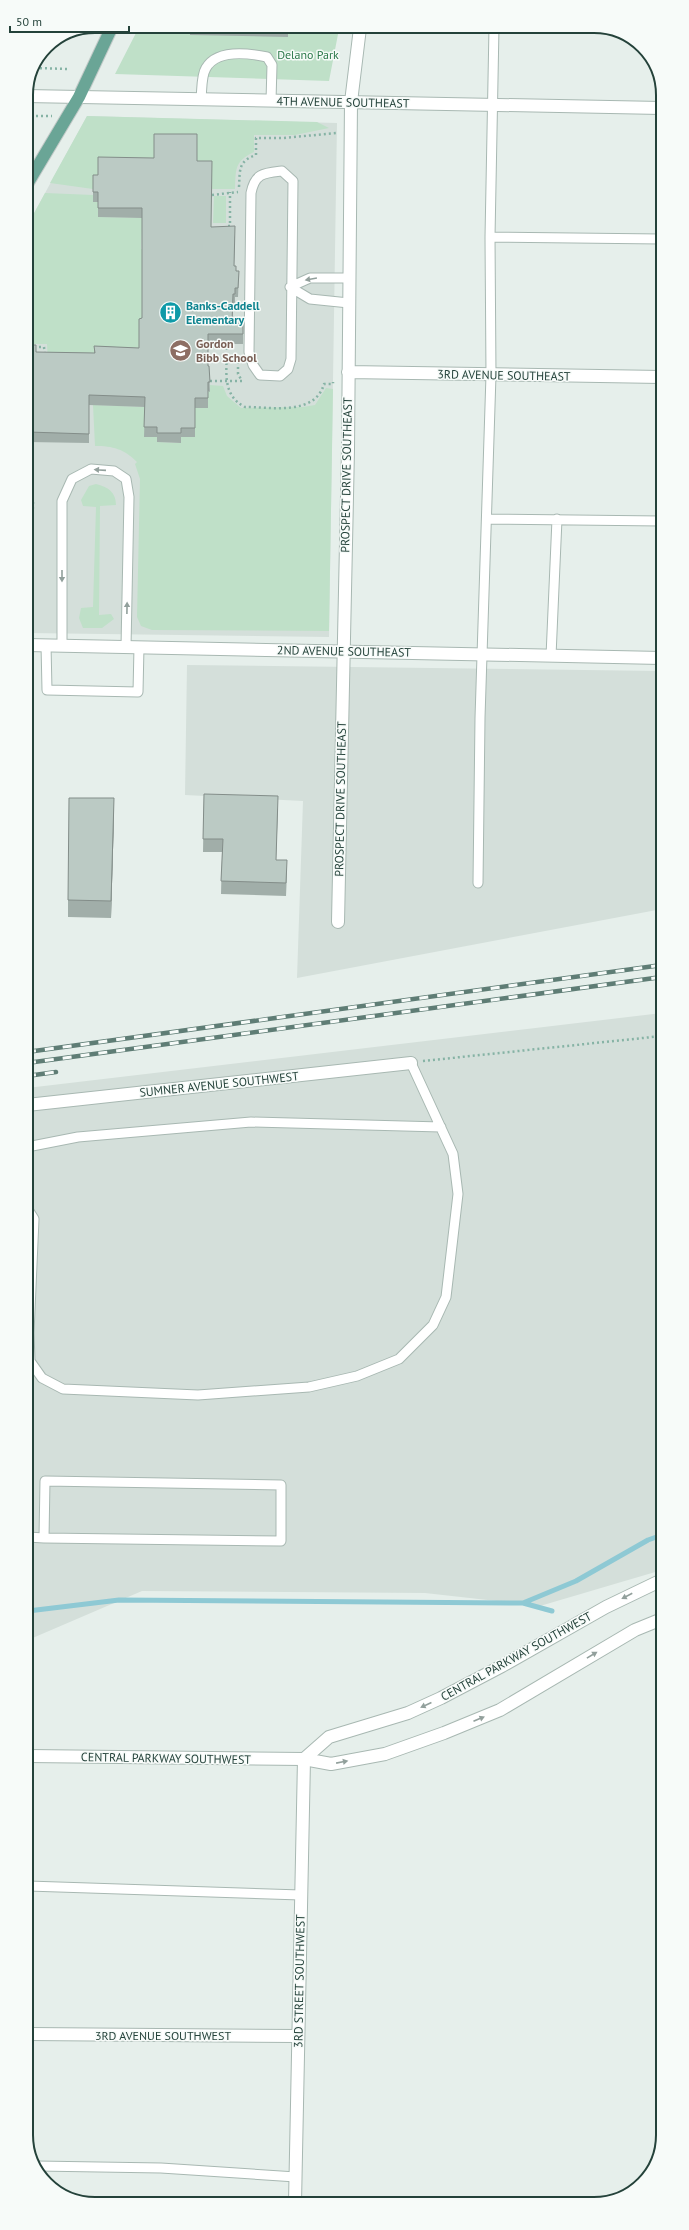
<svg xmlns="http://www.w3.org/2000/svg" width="689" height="2230" font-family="'PT Sans',sans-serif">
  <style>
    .built { fill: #d4dfda }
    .green { fill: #bfe0c8 }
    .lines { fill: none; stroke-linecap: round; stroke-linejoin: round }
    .stream { stroke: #8ec9d4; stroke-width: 5 }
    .service-casing { stroke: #a8b8b2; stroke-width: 11 }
    .minor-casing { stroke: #a8b8b2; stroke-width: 14 }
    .tertiary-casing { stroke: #a8b8b2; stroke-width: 14 }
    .primary-casing { stroke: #c2cac8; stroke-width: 14 }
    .path { stroke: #86b3a5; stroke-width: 2.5; stroke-dasharray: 2 3; stroke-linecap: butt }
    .service { stroke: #fff; stroke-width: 9 }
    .minor { stroke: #fff; stroke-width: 12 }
    .tertiary { stroke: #fff; stroke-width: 12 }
    .primary { stroke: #6aa596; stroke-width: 12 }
    .rail-casing { stroke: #5f7d75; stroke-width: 4.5 }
    .rail { stroke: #f7fbf9; stroke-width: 3; stroke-dasharray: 9; stroke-linecap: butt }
    .wall { fill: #a1aea9 }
    .shaded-wall { fill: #838d89 }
    .building { fill: #bbcac4; stroke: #838d89 }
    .oneway { fill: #92a09c }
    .labels { text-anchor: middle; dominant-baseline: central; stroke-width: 3; stroke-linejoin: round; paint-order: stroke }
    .park-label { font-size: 12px; fill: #2d7a4b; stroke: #f7fbf9 }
    .street-label { font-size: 12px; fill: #24423a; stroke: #f7fbf9 }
    .culture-label { font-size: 12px; font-weight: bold; fill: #0d838f; stroke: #f7fbf9; text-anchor: start }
    .education-label { font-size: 12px; font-weight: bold; fill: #785e54; stroke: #f7fbf9; text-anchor: start }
    .rim { fill: none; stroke: #24423a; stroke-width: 2 }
  </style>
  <rect width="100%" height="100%" fill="#e6efeb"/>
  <path class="built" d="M87,116L337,123L329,637L27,633L26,228Z
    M187,665L661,671L662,909L297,978L303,801L185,795Z
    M662,1013V1570L540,1606L425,1593L142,1591L28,1640L27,1088Z"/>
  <path class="green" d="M339,29L329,81L115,74L137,31Z
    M87,116L317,122L329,128L295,135H254V152C234,161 236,170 235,189H212L197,170V144L154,168L98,185L93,189L50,183Z
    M45,193L93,195V201L98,202V217L153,218L142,229L141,249H143L142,328L139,349L48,362L47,344H26V228Z
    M214,196H226V223H213Z
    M210,385L223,386L227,396L241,408L303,407L315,405L326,388L333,389L329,631L152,630L141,626L137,617L140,479L135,464L137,462C124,449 113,446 95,446L93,405L145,407L157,437V442L181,443V437H195V408H208V391H210Z
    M96,484C108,487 116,492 116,505L100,506L99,615L111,614L114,619L102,628H83L79,618L81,608L93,607L96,507L83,506L81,500L89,486Z"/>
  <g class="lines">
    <path class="stream" d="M523,1603L576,1581L648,1540L662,1535
      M28,1611L119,1600L523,1603L552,1611
      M660,1639L662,1640"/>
    <defs>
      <path id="service" d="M201,99C202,91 201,76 206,68C217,49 248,53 267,57L272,65L271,101
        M282,171L293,181L291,359L288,369L280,376L260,375L253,365L249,352L251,193C255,173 264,173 282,171Z
        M490,237L661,239
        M349,303L310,299L290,287L310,278H350
        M487,519L661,521
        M46,645L47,690L138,692L139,647
        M62,645V501L72,479L91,469L114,471L126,479L129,497L126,647
        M551,656L557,519
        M478,883L480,718L491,375L490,237L494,27
        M27,1147L78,1137L251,1122L441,1127
        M27,1208L34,1219L29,1333L30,1361L42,1378L63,1389L198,1395L309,1387L357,1376L399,1359L433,1325L446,1297L458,1194L453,1154L411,1063
        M28,1537L44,1538L281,1541V1485L45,1481L44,1538
        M28,1886L301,1895
        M37,2166L161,2168L296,2177"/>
      <path id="minor" d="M348,372L661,377
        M27,645L661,658
        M338,922L348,449L351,102L360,28
        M27,1105L411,1063
        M28,2034L297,2036
        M295,2203L304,1759"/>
      <path id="tertiary" d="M26,96L661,108
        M28,1756L304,1759L331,1764L385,1754L444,1733L500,1710L635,1630L662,1619
        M304,1759L329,1737L408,1713L441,1698L502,1666L606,1607L662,1580"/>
      <path id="primary" d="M26,186L79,97L110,31"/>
    </defs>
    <use href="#service" class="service-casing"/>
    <use href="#minor" class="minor-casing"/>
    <use href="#tertiary" class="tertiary-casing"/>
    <use href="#primary" class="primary-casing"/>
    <path class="path" d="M35,68L69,69
      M26,116H52
      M239,187C240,170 238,161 256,155V138H283L337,133
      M212,195L238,192
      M228,226H230V192
      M34,347H44L45,356
      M208,347H227C227,370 221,395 245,407C271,407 315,416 324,384H333V382
      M210,381H242L238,374V361
      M27,599L31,598
      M30,624L33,502
      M423,1061L662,1036"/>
    <use href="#service" class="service"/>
    <use href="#minor" class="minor"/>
    <use href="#tertiary" class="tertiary"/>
    <use href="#primary" class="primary"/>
    <defs>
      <path id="rail" d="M27,1052L662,965
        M27,1063L662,977
        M27,1076L56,1072"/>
    </defs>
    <use href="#rail" class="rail-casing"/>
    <use href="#rail" class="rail"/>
  </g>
  <path class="wall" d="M288,29V37L190,35V30Z
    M197,161L211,227L235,236L234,266L236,271H239L238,297H235V304H233L232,323L243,334V344H208V366H209L210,392L208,391V408H195V437H181V443L157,442V437H144L145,407L89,405V443L28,442V453H26V345L36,352L94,353V346L139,348L142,318V218L98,217V202H93V192L98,175Z
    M26,519L30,529L29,542H26Z
    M204,794L278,809L276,860L287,873L286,896L221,894L222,852H203Z
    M114,815L111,918L68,917V900Z"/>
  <path class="shaded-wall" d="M114,798V815L111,918V901Z"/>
  <path class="building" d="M154,134H197V161H212L211,227L235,226L234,266H236V271H239L238,288H235V294H233L232,323L243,324V334H208V366H209L210,382H208V398H195V428H181V433H157V427H144L145,397L89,395V434L28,432V443H26V345H36V352L95,353L94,346L139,348V319L142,318V208H98V192H93V175H98V157L154,158Z
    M26,519H30L29,532L26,533Z
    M204,794L278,796L276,860H287L286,883L221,881L223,839H203Z
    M69,798H114L111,901L68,900Z"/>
  <defs><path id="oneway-solid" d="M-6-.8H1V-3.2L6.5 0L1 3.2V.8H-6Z"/></defs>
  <g class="oneway">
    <use href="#oneway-solid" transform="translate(311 279) rotate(170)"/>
    <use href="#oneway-solid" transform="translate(100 470) rotate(-176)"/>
    <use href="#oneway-solid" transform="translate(62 576) rotate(90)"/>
    <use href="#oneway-solid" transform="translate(127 608) rotate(-89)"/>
    <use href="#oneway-solid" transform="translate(627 1596) rotate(152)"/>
    <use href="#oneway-solid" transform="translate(592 1655) rotate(-31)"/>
    <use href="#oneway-solid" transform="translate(426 1705) rotate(155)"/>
    <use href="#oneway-solid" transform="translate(479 1719) rotate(-23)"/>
    <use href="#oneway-solid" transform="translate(342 1762) rotate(-11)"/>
  </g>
  <defs>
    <symbol id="building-disc" viewBox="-11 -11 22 22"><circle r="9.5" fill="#0f9aa8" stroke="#f7fbf9"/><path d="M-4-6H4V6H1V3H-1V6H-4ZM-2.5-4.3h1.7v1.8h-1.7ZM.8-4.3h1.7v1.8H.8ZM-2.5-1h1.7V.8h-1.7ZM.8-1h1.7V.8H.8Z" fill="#fff"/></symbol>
    <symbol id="school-disc" viewBox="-11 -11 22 22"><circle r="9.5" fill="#8d6e63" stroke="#f7fbf9"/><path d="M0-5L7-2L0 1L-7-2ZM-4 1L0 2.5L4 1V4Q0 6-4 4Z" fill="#fff"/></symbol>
  </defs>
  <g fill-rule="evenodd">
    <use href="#building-disc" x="158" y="300" width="25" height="25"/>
    <use href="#school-disc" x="168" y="338" width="25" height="25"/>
  </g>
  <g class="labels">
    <g class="park-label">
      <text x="308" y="54">Delano Park</text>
    </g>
    <g class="street-label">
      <text transform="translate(343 102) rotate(1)">4TH AVENUE SOUTHEAST</text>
      <text transform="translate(504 375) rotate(1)">3RD AVENUE SOUTHEAST</text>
      <text transform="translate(346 475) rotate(-89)">PROSPECT DRIVE SOUTHEAST</text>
      <text transform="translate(344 651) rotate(1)">2ND AVENUE SOUTHEAST</text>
      <text transform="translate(340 799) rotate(-89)">PROSPECT DRIVE SOUTHEAST</text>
      <text transform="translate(219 1084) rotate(-6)">SUMNER AVENUE SOUTHWEST</text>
      <text transform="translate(516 1656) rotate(-29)">CENTRAL PARKWAY SOUTHWEST</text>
      <text transform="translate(166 1758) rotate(1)">CENTRAL PARKWAY SOUTHWEST</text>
      <text transform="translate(299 1981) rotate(-89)">3RD STREET SOUTHWEST</text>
      <text x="163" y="2035">3RD AVENUE SOUTHWEST</text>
    </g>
    <g class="culture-label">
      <text x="186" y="305">Banks-Caddell<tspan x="186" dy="14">Elementary</tspan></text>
    </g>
    <g class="education-label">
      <text x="196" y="343">Gordon<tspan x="196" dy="14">Bibb School</tspan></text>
    </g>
  </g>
  <path d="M0 0H689V2230H0ZM95 33H594A62 62 0 0 1 656 95V2135A62 62 0 0 1 594 2197H95A62 62 0 0 1 33 2135V95A62 62 0 0 1 95 33Z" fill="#f7fbf9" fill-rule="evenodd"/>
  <path class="rim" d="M95 33H594A62 62 0 0 1 656 95V2135A62 62 0 0 1 594 2197H95A62 62 0 0 1 33 2135V95A62 62 0 0 1 95 33Z"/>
  <path d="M10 26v6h119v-6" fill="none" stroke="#24423a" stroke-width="2"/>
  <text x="16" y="26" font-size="12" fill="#24423a" stroke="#f7fbf9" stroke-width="3" paint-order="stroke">50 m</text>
</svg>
